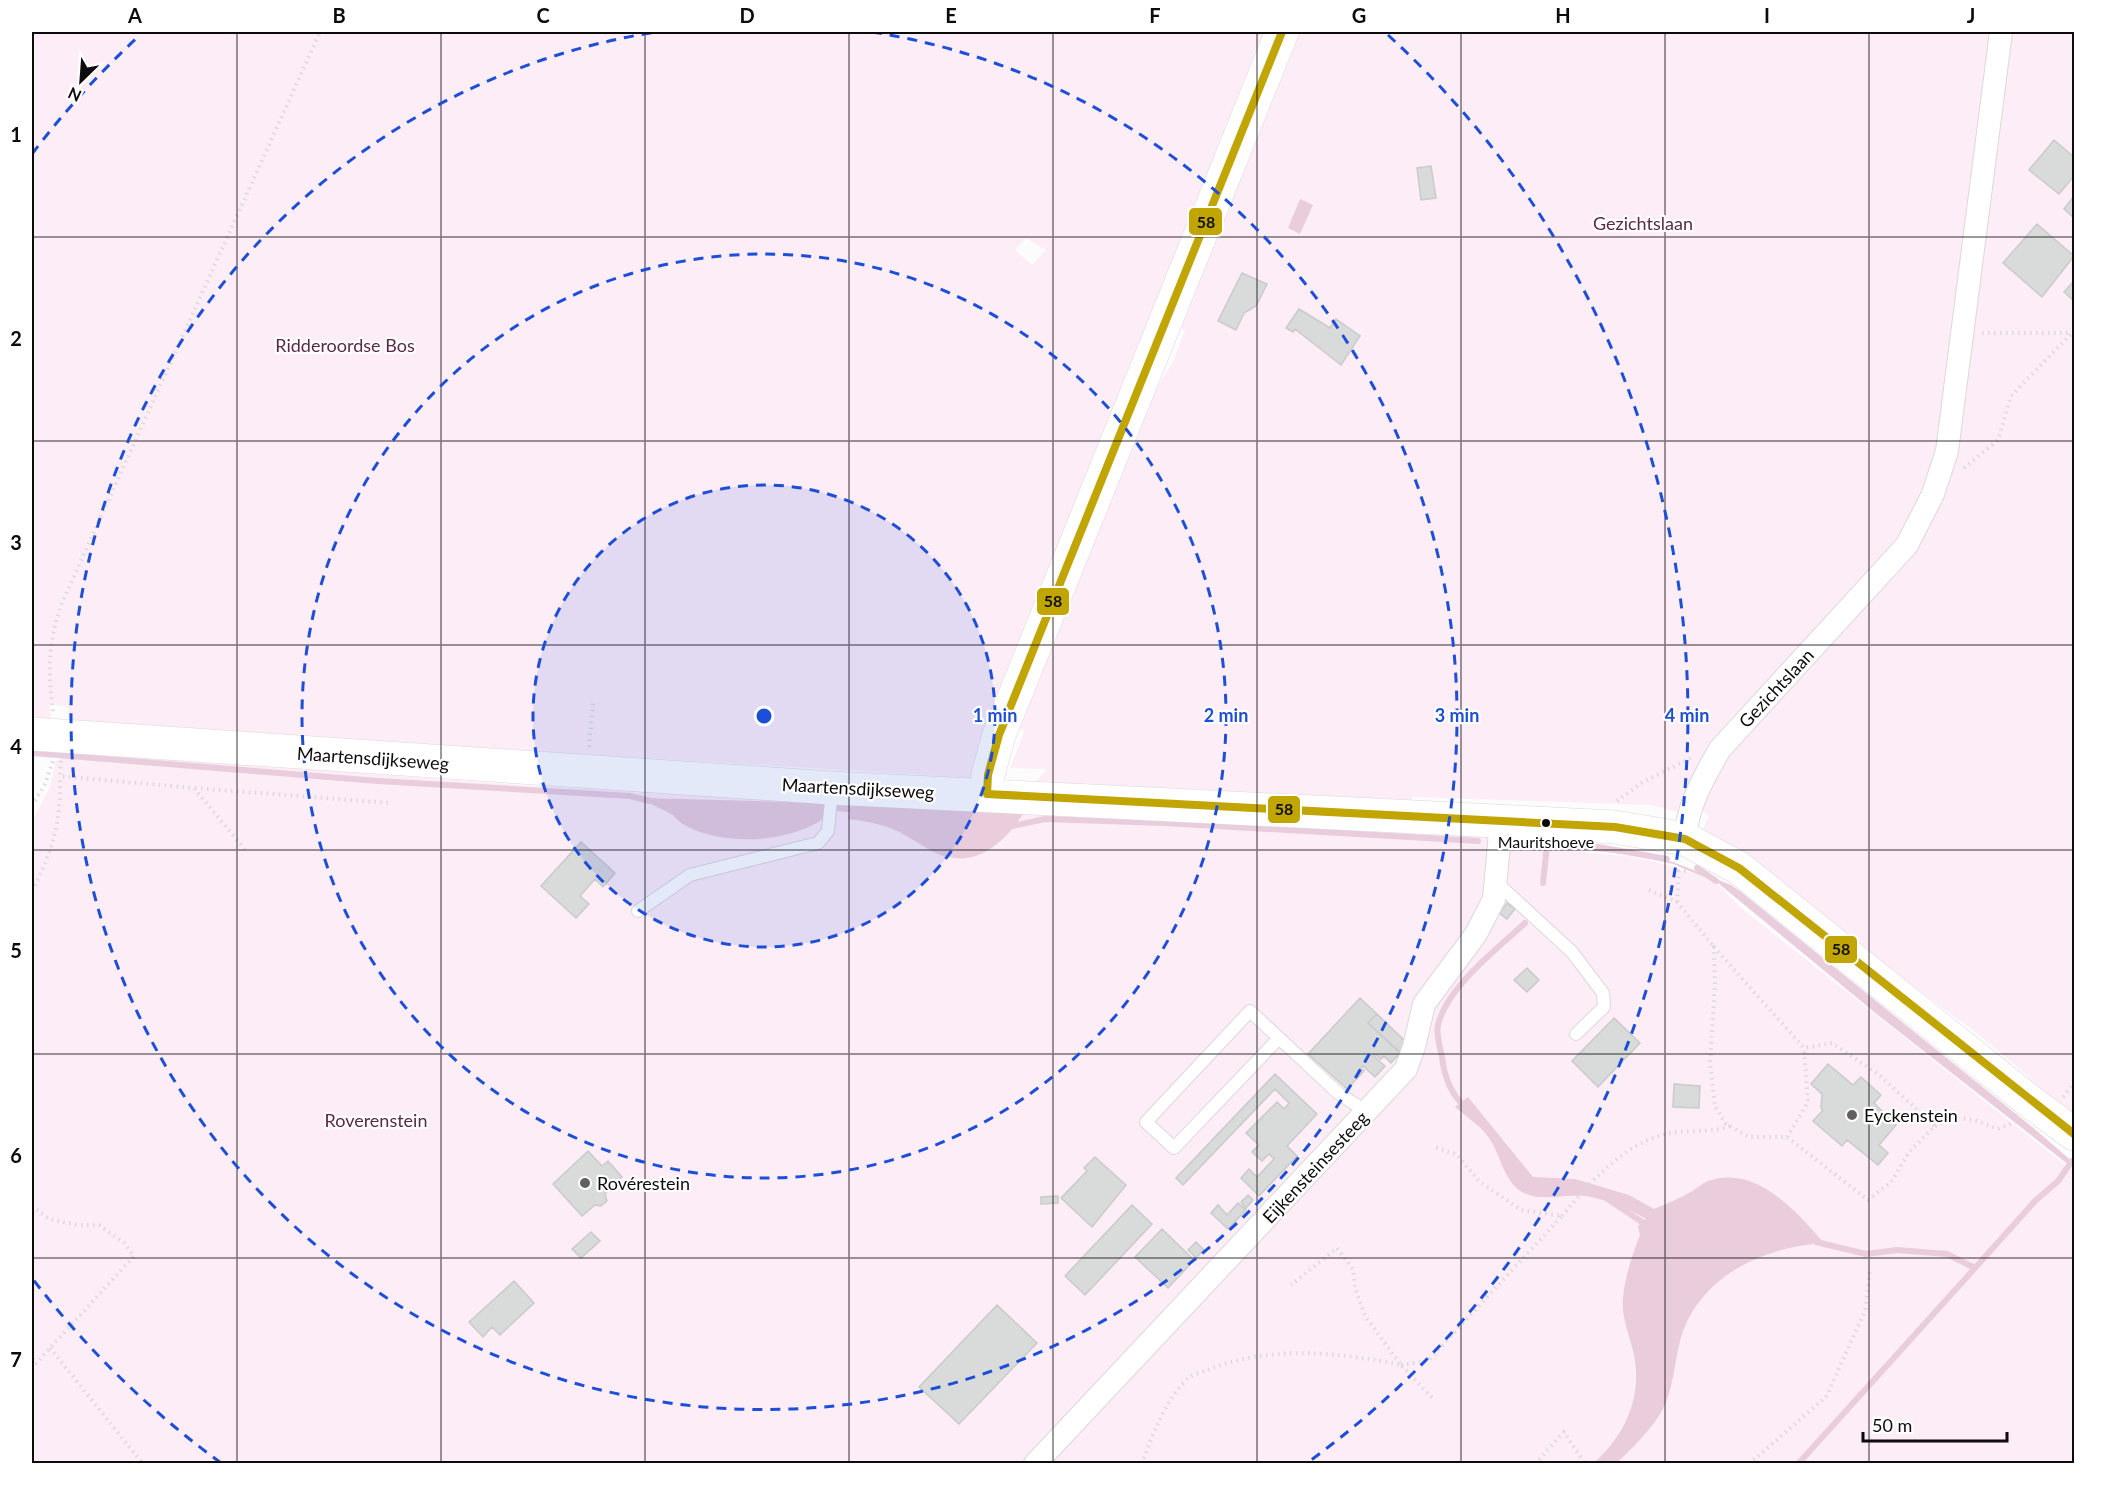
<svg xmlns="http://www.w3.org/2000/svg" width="2106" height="1495" font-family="Lato,sans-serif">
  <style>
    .green { fill: #fdedf6; fill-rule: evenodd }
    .water { fill: #e9cddc }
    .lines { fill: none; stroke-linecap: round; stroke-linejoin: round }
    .stream { stroke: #e9cddc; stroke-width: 6 }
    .building { fill: #d9dada; stroke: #c9caca; stroke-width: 1.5 }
    .lane-casing { stroke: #dbd8da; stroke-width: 14 }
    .street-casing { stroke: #dbd8da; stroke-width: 24 }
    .secondary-casing { stroke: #dbd8da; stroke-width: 34 }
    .path { stroke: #dbdada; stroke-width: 4; stroke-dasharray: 1.5 4.5; stroke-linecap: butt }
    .lane { stroke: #fff; stroke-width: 12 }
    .street { stroke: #fff; stroke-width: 22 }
    .secondary { stroke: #fff; stroke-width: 33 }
    .bus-1-casing { stroke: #fff; stroke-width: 12 }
    .bus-1 { stroke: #c0a503; stroke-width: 8 }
    .grid { fill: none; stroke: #0d0a0c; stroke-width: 1.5; stroke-opacity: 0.55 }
    .ring { fill: none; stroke: #1d4ed8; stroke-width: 3; stroke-dasharray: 10 8 }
    .bus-dot { fill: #0d0a0c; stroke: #fff; stroke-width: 2 }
    .poi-dot { fill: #615f60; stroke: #fff; stroke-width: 2 }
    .labels { text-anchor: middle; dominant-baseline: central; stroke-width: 4.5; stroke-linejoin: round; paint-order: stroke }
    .bus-label { font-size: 16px; fill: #0d0a0c; stroke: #fff }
    .park-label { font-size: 18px; fill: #5a2948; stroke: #fff }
    .street-label { font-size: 18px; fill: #0d0a0c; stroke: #fff }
    .poi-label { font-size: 18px; fill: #0d0a0c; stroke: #fff; text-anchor: start }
    .centre { fill: #1d4ed8; stroke: #fff; stroke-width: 3 }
    .ring-label { font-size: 18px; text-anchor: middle; font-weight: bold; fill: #1d4ed8; stroke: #fff; stroke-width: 4.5; stroke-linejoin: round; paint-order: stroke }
    .line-badge { stroke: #fff; stroke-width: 2 }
    .pale-badge-label { font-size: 16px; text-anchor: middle; font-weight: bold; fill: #111 }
    .neatline { fill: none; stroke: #0d0a0c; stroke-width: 2 }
    .grid-label { font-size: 20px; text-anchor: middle; font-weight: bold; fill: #0d0a0c }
  </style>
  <rect width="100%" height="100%" fill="#fdfcfc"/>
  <path class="green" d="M32,32H2074V1124L2035,1089L2029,1077L1974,1031L1703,829L1709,816L1698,807L1679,806L1677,812L1651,805L1412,797L1411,824L1010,781L1035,782L1047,769L1010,768L1025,730L996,724L972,780L928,775L577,754L71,731L67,706L49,704L53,730L32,728ZM1026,238L1046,250L1032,265L1015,250ZM1162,317L1185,330L1173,362L1094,485Z
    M62,751L535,786L1487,835L1589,853L1628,856L1673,866V869L1690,872L1717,884L1741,908L2074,1172V1463L32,1464V821L50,787L56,760H60Z"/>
  <path class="water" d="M1300,199L1313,205L1300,234L1288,228Z
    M643,798L826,803V817C790,844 719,847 681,823C677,820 675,816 671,814C661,808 652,806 643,798Z
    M853,805L1488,832L1637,854L1673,862L1731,885L1741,892L2031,1126L2074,1163V1169L1879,1016L1718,883L1673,864L1634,855L1576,849L1487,834L1023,814C1004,843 976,869 938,854C923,847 909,836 893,829C878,823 863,821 848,819Z
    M1468,1097L1533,1177L1575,1179L1629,1195L1654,1209C1666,1204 1678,1199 1689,1193C1695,1190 1701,1184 1708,1181C1756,1164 1796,1211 1824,1243C1766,1247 1705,1273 1683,1331C1675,1354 1675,1380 1666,1402C1657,1425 1634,1446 1617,1463H1594C1623,1437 1641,1401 1635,1361C1632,1339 1621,1321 1623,1298C1625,1277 1632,1255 1640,1235L1638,1226L1646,1219C1627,1208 1607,1200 1586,1196C1565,1193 1543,1203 1522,1192C1502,1180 1501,1152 1486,1134C1478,1124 1465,1116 1455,1107Z"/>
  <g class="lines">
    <path class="stream" d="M32,753L378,781L630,796L650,801
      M828,807L857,810
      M1008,827L1045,819L1164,823L1478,841
      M1517,845L1598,847L1667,859
      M1697,868L1716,881
      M1543,883L1547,845
      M1465,1107C1450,1093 1444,1076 1442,1057C1440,1048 1436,1034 1438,1025C1447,987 1497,949 1525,923
      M1609,1200L1648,1226
      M1816,1242L1866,1254L1897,1250L1947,1254L1975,1268L2035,1201L2058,1181L2072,1161
      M1798,1464L1975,1268"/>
  </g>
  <path class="building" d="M2054,140L2074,157V176L2059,194L2029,170Z
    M1431,166L1436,198L1421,200L1417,168Z
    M2074,196V218L2064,209Z
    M2037,224L2074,256L2042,297L2003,263Z
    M1242,273L1267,284L1256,306L1244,313L1236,330L1218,321Z
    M2074,281V301L2064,292Z
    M1299,309L1330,328L1336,319L1360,336L1341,365L1295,329L1293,332L1286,328Z
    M581,842L615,873L603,887L595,879L580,896L589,904L576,918L541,886Z
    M1507,903L1515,909L1507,919L1499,913Z
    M1527,968L1539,980L1527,992L1514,980Z
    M1360,998L1377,1014L1368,1023L1400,1053L1391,1063L1384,1056L1381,1059L1375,1054L1374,1056L1385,1066L1375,1077L1363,1066L1361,1068L1364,1071L1347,1089L1308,1054Z
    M1377,1014L1408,1044L1400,1052L1368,1023Z
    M1614,1018L1640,1043L1598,1087L1572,1061Z
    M1828,1064L1853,1085L1861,1077L1881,1095L1874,1103L1896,1125L1879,1145L1888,1153L1878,1165L1847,1140L1842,1146L1813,1121L1823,1110L1821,1108L1822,1094L1811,1084Z
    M1275,1074L1317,1114L1287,1146L1297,1156L1259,1196L1241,1178L1249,1169L1257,1177L1274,1159L1269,1154L1262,1161L1252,1152L1259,1145L1246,1133L1277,1102L1284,1109L1289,1103L1275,1089L1183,1185L1176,1178Z
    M1674,1084L1700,1086L1699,1108L1673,1107Z
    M588,1151L602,1166L608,1161L622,1177L605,1194L607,1201L601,1206L595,1205L582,1216L553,1184Z
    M1095,1157L1126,1185L1092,1227L1061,1198L1087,1171L1084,1168Z
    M1248,1195L1253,1200L1246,1208L1241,1202Z
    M1058,1196V1203L1041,1204V1197Z
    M1238,1203L1246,1210L1228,1229L1211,1213L1218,1205L1227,1215Z
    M1132,1205L1152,1224L1085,1295L1065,1276Z
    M1162,1229L1194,1260L1168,1288L1135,1257Z
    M591,1232L600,1241L581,1258L572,1249Z
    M1196,1242L1204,1250L1196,1258L1188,1250Z
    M514,1281L534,1303L500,1335L492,1327L483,1337L469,1322Z
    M997,1305L1037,1343L959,1424L919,1387Z"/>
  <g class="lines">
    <defs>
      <path id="lane" d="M1497,883L1572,952L1603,993L1604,1007L1576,1034
        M638,911L690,875L818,843L828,831L832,789
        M1279,1038L1174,1148L1146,1122L1250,1011L1338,1093L1367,1112"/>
      <path id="street" d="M1685,839C1687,806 1704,777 1720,749L1907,545L1933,494L1947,451L2001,32
        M1035,1464L1406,1069L1414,1047L1424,1004L1476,934L1494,899L1501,821"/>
      <path id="secondary" d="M32,734L832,788L1615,827L1685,839L1739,868L2032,1103L2074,1134
        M987,794L988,775L999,735L1282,32"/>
    </defs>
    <use href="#lane" class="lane-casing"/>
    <use href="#street" class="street-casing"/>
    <use href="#secondary" class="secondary-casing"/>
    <path class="path" d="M1982,333H2071
      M1964,468L1998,440L2011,396L2072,333
      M53,711C48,671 48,644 61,605L320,32
      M589,747L593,703
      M61,761L60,776L194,788L246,851
      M195,788L389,803
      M1617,801L1643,782L1691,758
      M32,806L45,784L53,761
      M1649,890L1677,902L1714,947
      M32,891C53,850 61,822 60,776
      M1677,902L1679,871H1690
      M1714,947L1804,1048L1832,1043L1878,1074L1935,1126L1910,1151L1891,1182L1868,1200L1787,1137H1749L1726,1124L1715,1106L1710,1064L1715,984Z
      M2063,1097L2074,1083
      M1935,1126C1962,1114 1971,1118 1997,1129L2016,1122
      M1787,1137L1808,1102L1804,1048
      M32,1206L49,1219L78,1225H99L124,1243L134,1256L32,1368
      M1562,1216C1591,1181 1625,1142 1670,1133C1689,1130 1712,1133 1730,1126
      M50,1348L143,1464
      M1401,1365L1428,1361L1562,1216L1521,1210L1480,1182L1456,1154L1434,1147
      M1402,1366L1434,1400
      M1142,1464C1152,1435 1165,1401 1187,1379C1192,1375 1201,1372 1208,1370C1266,1345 1340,1352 1401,1365L1365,1316L1355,1288L1353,1269L1337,1248L1291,1285
      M1535,1464L1564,1432L1585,1464
      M1749,1464L1826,1397L1865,1311L1870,1269"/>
    <use href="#lane" class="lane"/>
    <use href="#street" class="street"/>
    <use href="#secondary" class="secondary"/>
    <defs>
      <path id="bus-1" d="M987,794L1615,827L1685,839L1739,868L2074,1134
        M987,794L988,775L999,735L1282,32"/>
    </defs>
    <use href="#bus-1" class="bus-1-casing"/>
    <use href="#bus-1" class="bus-1"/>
  </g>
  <path class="grid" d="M237,32V1464M441,32V1464M645,32V1464M849,32V1464M1053,32V1464M1257,32V1464M1461,32V1464M1665,32V1464M1869,32V1464M32,237H2074M32,441H2074M32,645H2074M32,850H2074M32,1054H2074M32,1258H2074"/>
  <circle cx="764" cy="716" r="231" fill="#1d4ed8" fill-opacity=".12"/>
  <g class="ring">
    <circle cx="764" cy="716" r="231"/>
    <circle cx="764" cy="716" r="462"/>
    <path d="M872 32A693 693 0 1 1 656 32"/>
    <path d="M221 1463A923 923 0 0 1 32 1278M32 154A923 923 0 0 1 140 35M1388 35A923 923 0 0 1 1307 1463"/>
  </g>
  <circle class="bus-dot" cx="1546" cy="823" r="5"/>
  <g class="poi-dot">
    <circle cx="1852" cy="1115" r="6"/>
    <circle cx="585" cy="1183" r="6"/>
  </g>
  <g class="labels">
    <g class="bus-label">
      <text x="1546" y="841">Mauritshoeve</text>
    </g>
    <g class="park-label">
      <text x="1643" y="223">Gezichtslaan</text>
      <text x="345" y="345">Ridderoordse Bos</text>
      <text x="376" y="1120">Roverenstein</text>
    </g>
    <g class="street-label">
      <text transform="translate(1776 688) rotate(-47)">Gezichtslaan</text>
      <text transform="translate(373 758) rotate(4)">Maartensdijkseweg</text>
      <text transform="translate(858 788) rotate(3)">Maartensdijkseweg</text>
      <text transform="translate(1315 1167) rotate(-47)">Eijkensteinsesteeg</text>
    </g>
    <g class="poi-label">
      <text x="1864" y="1115">Eyckenstein</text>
      <text x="597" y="1183">Rovérestein</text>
    </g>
  </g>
  <circle cx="764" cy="716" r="9" class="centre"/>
  <g class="ring-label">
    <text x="995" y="722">1 min</text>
    <text x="1226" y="722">2 min</text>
    <text x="1457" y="722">3 min</text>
    <text x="1687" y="722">4 min</text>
  </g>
  <g class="line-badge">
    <rect x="1188" y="207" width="35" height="29" rx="6" fill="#c0a503"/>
    <rect x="1036" y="587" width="34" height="29" rx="6" fill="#c0a503"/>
    <rect x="1267" y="795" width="34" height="29" rx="6" fill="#c0a503"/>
    <rect x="1824" y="935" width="34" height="29" rx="6" fill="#c0a503"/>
  </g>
  <g class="pale-badge-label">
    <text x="1206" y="228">58</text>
    <text x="1053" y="607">58</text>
    <text x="1284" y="815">58</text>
    <text x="1841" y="955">58</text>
  </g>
  <rect width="2106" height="1495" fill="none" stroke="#ffffff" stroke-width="66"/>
  <g transform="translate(81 81) rotate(205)" stroke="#ffffff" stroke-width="4.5" paint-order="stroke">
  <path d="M0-4.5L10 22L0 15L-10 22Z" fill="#0d0a0c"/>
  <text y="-9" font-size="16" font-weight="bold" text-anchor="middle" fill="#0d0a0c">N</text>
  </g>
  <path d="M1863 1432v9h144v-9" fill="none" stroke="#0d0a0c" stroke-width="3"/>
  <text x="1872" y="1432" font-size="18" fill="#0d0a0c" stroke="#ffffff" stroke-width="4.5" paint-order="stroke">50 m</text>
  <rect x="33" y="33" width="2040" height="1429" class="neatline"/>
  <g class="grid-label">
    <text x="135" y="23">A</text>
    <text x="339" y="23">B</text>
    <text x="543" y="23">C</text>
    <text x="747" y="23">D</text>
    <text x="951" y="23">E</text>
    <text x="1155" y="23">F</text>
    <text x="1359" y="23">G</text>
    <text x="1563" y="23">H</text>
    <text x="1767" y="23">I</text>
    <text x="1971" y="23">J</text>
    <text x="16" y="142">1</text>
    <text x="16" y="346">2</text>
    <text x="16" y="550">3</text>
    <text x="16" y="754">4</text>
    <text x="16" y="958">5</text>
    <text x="16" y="1163">6</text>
    <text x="16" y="1367">7</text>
  </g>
</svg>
